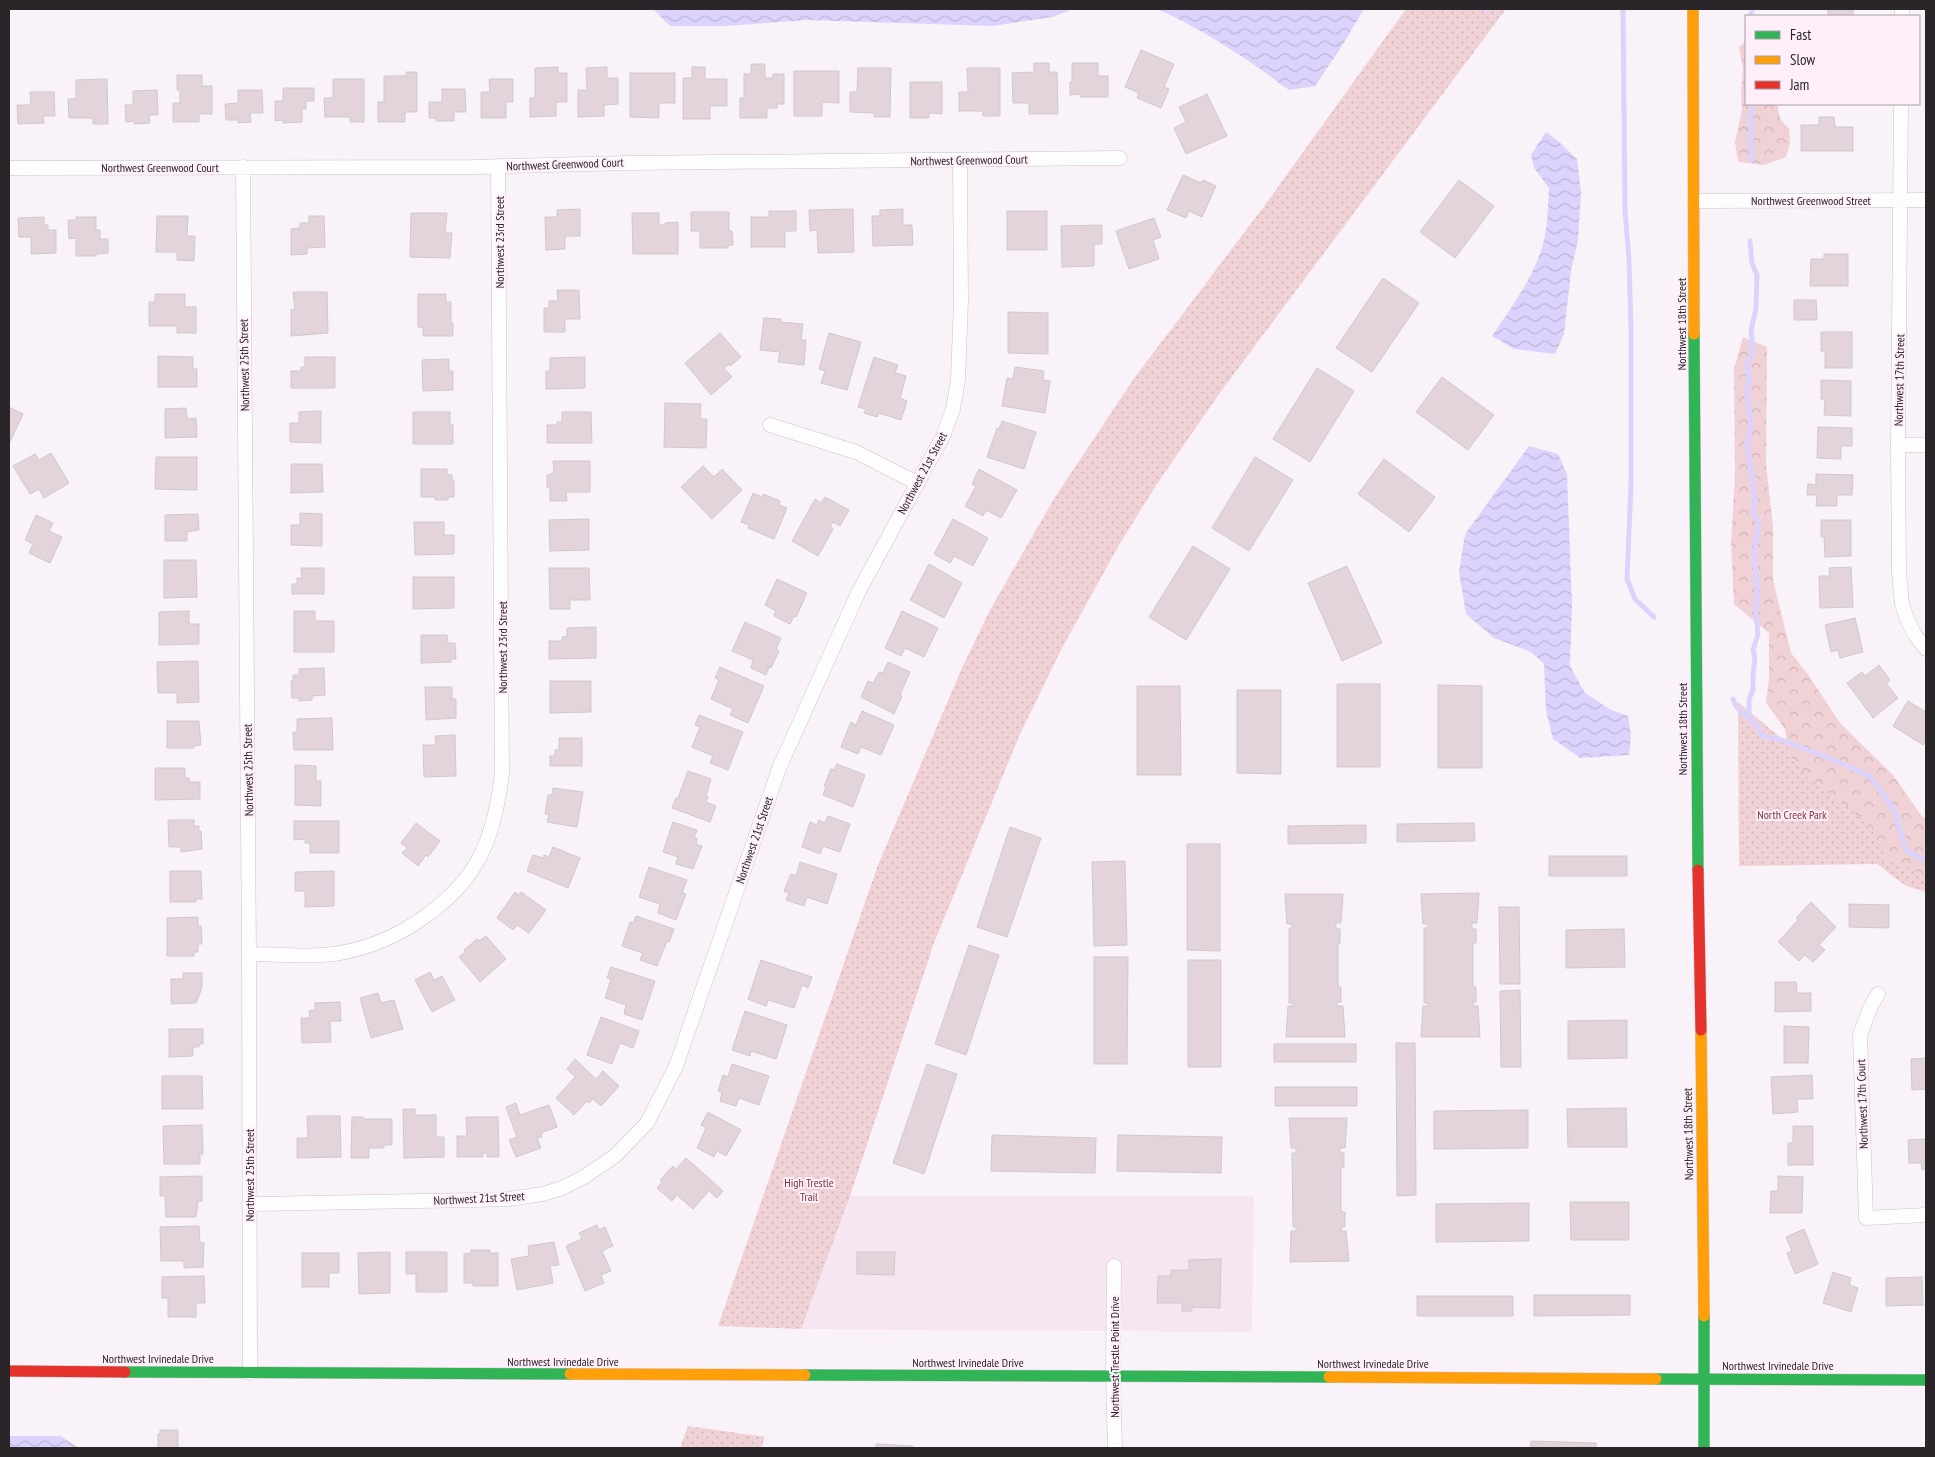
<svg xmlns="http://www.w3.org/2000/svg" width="1935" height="1457" font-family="'PT Sans Narrow',sans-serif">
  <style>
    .built { fill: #f5e6f2 }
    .grass { fill: url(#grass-dots) }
    .forest { fill: url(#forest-crowns) }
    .water { fill: url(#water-waves) }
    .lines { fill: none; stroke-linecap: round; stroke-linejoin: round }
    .stream { stroke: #dcd3fc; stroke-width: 5 }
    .building { fill: #e3d4db; stroke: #cfc8cc }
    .street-casing { stroke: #cac3c9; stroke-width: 15 }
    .fast-casing { stroke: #cac3c9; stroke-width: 12 }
    .slow-casing { stroke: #cac3c9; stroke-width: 12 }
    .jam-casing { stroke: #cac3c9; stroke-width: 12 }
    .street { stroke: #fefdfe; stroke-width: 14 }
    .fast { stroke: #30b455; stroke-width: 11 }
    .slow { stroke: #ff9f0a; stroke-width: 11 }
    .jam { stroke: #e5322d; stroke-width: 11 }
    .labels { text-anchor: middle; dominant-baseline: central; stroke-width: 4; stroke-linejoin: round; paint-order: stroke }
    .street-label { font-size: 12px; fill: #2a2529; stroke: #feeffa }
    .park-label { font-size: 12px; fill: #7f343a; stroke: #feeffa }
  </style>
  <defs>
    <pattern id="grass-dots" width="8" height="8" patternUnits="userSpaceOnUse" patternTransform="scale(1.25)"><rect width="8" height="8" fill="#f0d2d6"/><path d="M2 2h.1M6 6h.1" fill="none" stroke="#ceb4b8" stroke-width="1.8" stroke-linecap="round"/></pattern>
    <pattern id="forest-crowns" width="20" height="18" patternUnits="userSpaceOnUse" patternTransform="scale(1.25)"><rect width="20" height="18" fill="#f0d2d6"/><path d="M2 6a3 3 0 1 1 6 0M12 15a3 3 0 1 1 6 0" fill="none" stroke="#ceb4b8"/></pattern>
    <pattern id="water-waves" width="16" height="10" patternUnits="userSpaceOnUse" patternTransform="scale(1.25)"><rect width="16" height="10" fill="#dcd3fc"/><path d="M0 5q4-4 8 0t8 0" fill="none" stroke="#bdb5d8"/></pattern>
  </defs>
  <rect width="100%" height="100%" fill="#faf2f9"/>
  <path class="built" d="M850,1196H1254L1252,1332L801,1329Z"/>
  <path class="grass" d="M1406,9H1506L1219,394L1157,484L1119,545L1062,648L1020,734L934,943L850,1196L801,1329L718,1326L878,865L961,670L990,610L1055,497L1135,377L1262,209Z
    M1738,702L1914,850H1926V892L1906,886L1877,864L1739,866Z
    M688,1426L765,1437L761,1448H680Z"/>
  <path class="forest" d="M1746,41V104H1778C1778,115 1780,121 1789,128L1790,143L1786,157L1764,165L1738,162L1735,143L1742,109L1741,92L1743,69L1739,47Z
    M1743,337L1767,347L1766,465L1773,526V580L1791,653L1807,673L1840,723L1893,775L1923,818L1926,816V875L1886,859L1871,828L1840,800L1810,781L1789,755L1785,729L1766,703L1769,678V633L1734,604L1731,543L1735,477L1734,369Z"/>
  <path class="water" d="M653,9H1073L1053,17L993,26L806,20L726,26H670Z
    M1157,9H1364L1340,49L1315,86L1289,90C1247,59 1205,30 1157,9Z
    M1546,132L1557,140L1577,159L1581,192L1578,240L1571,271L1564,334L1555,354L1514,349L1492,336C1512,307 1539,270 1545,235C1548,220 1548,204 1549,188L1534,168L1531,155Z
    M1529,446L1558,454L1567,474L1572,605L1570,666L1585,693L1611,710L1628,716L1631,736L1629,755L1580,758L1553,739L1546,711L1544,664L1531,652L1494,638L1466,614L1459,572L1465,534Z
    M9,1436H61L78,1448H9Z"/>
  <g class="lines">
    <path class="stream" d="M1483,9H1489
      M1623,9L1625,210L1629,259L1631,330V484L1627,579L1635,599L1654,617
      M1750,16L1753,9
      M1751,160V104
      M1733,699C1737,713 1745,713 1754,722C1758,726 1760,731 1762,736L1779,739L1846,765L1871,777L1894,810L1906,850L1926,861
      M1749,718V699L1753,690V676L1755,658L1753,650L1758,634L1756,614L1757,586L1754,555L1759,522L1753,513L1755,499L1747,443L1751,426L1747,392L1749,380L1747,365L1753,349L1751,331L1756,308L1757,275L1752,263L1750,241"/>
  </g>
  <path class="building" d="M1828,9H1853V16H1828Z
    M1141,50L1174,64L1164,87L1169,89L1161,108L1137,98L1139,93L1125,87Z
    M1034,63H1049V72H1057L1058,114H1029V103H1013L1012,73L1034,72Z
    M1072,63H1098V76H1108V97H1080V94L1070,95V82H1072Z
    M751,64H765V78H773V74H784V104H777V108H767V118H740V98H744V74H751Z
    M558,67V73H567V102H556V116L530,117V98H535V68Z
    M607,67V78H618V104L604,105V116L578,117V90H587L586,68Z
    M692,67H705V79H727V106H710V119H683V78H692Z
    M858,68H891L890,117H874V113L850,112V92H857Z
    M967,68H1000V116H983V111H959V92H968Z
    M794,71H839V103L822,102V116H794Z
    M406,72H417V112H405V122H378V102H384V76H406Z
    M630,73H675V103H659V118L630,117Z
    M177,75H202V86H212V114H199V122H173V103H180V90H177Z
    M107,79L108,124H93V118H69L68,99H76V80Z
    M333,79H364V122H350V117H325L324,98H333Z
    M489,79H513V102H506V118H481V92H490Z
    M910,82H942V114L929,113V118H910Z
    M283,88H314V101H306V109H302V122L283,123V120L275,121V101H283Z
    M442,89H465L466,112H454V121H436V118H429V102H442Z
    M157,90L158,115H149L150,123L134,124V121L126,122L125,105H133V91Z
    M238,90H262L263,113H250L251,122L238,123V120H226L225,104L238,103Z
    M30,92H54L55,116H43L44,123L18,124L17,105H31Z
    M1207,94L1227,136L1186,154L1174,128L1186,122L1179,107Z
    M1819,117H1834L1835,127H1853V151H1801V125H1819Z
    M1183,175L1201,183L1203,180L1216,186L1202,217L1189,211L1186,218L1167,210Z
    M1459,180L1494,206L1455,258L1420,232Z
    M580,209V236H565V249L546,250L545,217H557V210Z
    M853,209L854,252L818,253L817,230L810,231L809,210Z
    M903,209V225H912L913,245L873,246L872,216H880V210Z
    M769,211H796V231H785V247H751V217H769Z
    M1007,211H1047V250H1007Z
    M691,212H729V231H732L733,245H728V248H700V231H691Z
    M411,213H447L445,233H452L450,258L410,257Z
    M632,213H659V225H665V223L678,222V254H633Z
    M157,216H188L187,236H195L194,261L177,260V252H156Z
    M309,216H324L325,247L307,248V254L291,255V229L300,228V223H309Z
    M44,217V225H48V230H56V253L31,254V237H19L18,218Z
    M76,217H96V230H100V239H108V253L96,254V256H76V238L69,239L68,220H76Z
    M1154,218L1161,237L1153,240L1159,259L1129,269L1116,231Z
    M1102,225V244H1094V266L1062,267L1061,226Z
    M1824,254H1848V286H1810L1811,259H1824Z
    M1383,278L1419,303L1372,372L1336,348Z
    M557,290H579L580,319H565V332H544V308H549V301H558Z
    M293,292H327L328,333L291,336V310L295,309Z
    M155,294H185V307H196V333H177V326H149V302H155Z
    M418,294H446V302H451V323H453V336H423V327H418Z
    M1794,300H1816L1817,320H1794Z
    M1008,312L1048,313V354L1008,353Z
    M764,318L781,319V322L803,324L801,340H806L804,365L778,362L780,352L760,350Z
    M1821,332H1852V368H1825V351H1821Z
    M720,333L741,357L730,366L729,364L724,368L732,377L711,395L685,363Z
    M829,333L861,342L847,390L821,383L825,371L819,369Z
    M158,356L193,357V369H197V387H158Z
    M305,357H335V388H291V371H301V367H305Z
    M585,357V388L546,389V371H550V358Z
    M874,357L898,365L895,373L906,376L900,398L907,401L901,420L879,413L877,417L864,413L866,409L858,407Z
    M449,359V371H453V390L423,391L422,360Z
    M1015,367L1044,371L1043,380L1050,381L1045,413L1002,406L1007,378L1013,379Z
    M1317,368L1354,391L1310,462L1273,439Z
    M1442,377L1494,415L1468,450L1416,412Z
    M1821,380L1851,381V416L1824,415L1825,399H1821Z
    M665,403L701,404L700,419H707L706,448L664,447Z
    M9,407L23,414L9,444Z
    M186,408L187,419L196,418L197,437L165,438V409Z
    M321,411V443L290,442V423H299V412Z
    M413,412H450V425H453V444H413Z
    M562,412H591L592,443H547V425H557V422H562Z
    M1002,421L1036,432L1024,469L987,457L997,428L999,429Z
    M1818,427L1852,428V446H1841V459L1817,458Z
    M51,453L69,483L44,498L39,489L30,494L13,466L35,454L39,460Z
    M156,457H197V490L155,489Z
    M1255,457L1293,480L1249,551L1212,528Z
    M1384,459L1435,497L1409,532L1358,494Z
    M553,461H590V492H566L567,501H550V487H547V475L554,473Z
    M291,464H322L323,492L291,493Z
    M703,466L714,477L722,469L742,490L712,519L681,487Z
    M421,469H447V475H452V481H454V497H448V500H435V497H421Z
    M979,469L1017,490L1001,518L986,510L983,516L965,506L976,486L972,484Z
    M1816,474L1853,475L1852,495H1837V506H1816L1817,495H1807L1808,484L1816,485Z
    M753,493L762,497L763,494L780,501L779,505L787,508L774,539L748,528L749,525L741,522Z
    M825,497L849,510L840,526L833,522L830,527L833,529L818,556L792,541L815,499L821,503Z
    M300,513L322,514V546L291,545V525H300Z
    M198,514L199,530L187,532V541H165V515Z
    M36,515L53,523L49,531L62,537L50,563L29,553L33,544L25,540Z
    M589,519V550L550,551L549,520Z
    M953,519L988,538L973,566L954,556L950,563L934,554Z
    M1821,520H1851V556L1825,557L1824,537H1821Z
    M414,522H444V535H454V554L415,555Z
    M1193,546L1230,569L1186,640L1149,617Z
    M164,560H196L197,597L164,598Z
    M929,564L962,583L944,618L910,600Z
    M1347,566L1382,643L1342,661L1308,583Z
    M1851,567L1853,607L1820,608L1819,576H1830L1829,568Z
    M301,568H324V594H292V584H297V578H302Z
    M549,568H589L590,600H570V609H550Z
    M413,577H454V608L413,609Z
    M777,579L807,593L796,617L794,616L790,624L774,616L776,611L765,605Z
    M189,611V624H199V644L159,645V612Z
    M294,611H315V621H334V652H294Z
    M902,611L938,628L924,657L905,648L901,656L885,648Z
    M1855,618L1863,652L1840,658L1838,650L1831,652L1825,625Z
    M745,622L781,638L776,649L779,651L771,668L769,667L766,675L751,668L753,660L732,651Z
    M596,627V658L549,659V641H562V637L567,636V628Z
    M421,635H447L448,643H455L456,659H451V662L421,663Z
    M198,661L199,702L177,703V693H158L157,662Z
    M888,662L910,672L900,695L902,696L894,714L861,697L868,681L873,683L879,672L883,673Z
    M1879,665L1890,680L1886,683L1898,698L1873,718L1847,683L1862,672L1865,676Z
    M720,667L764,686L748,723L730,715L733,709L711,699L719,680L715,678Z
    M324,668L325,695L312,696V700L299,701V698H292L291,681H293V675H299V669Z
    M550,681H591V712L550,713Z
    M1337,684H1380V767H1337Z
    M1438,685L1482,686V768H1438Z
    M1137,686H1180L1181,775H1137Z
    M425,687H452V699H456V718L426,720Z
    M1237,690H1281V774L1237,773Z
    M1908,701L1926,712V740L1923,745L1893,726Z
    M862,711L894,725L881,755L861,747L858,754L841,747L851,722L856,725Z
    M699,715L743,732L728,770L710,763L713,756L692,747L700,727L695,725Z
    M332,718L333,750H294L293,732H297V719Z
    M167,721H199L201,745L194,746V748H167Z
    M455,735L456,776L424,777L423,745H436L435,736Z
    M559,738H582V766H550V756H555V750H559Z
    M837,764L865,775L853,807L823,795L826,787L824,786L831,769L834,770Z
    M295,765L316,766V781H321V806L295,805Z
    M155,768H185V778H189V782H200V799L155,800Z
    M688,771L711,779L706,796L708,797L706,802L716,806L710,822L672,808L676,798H678Z
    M553,788L583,792L577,827L547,822L549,814H545L548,795H552Z
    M828,816L850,824L840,852L823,846L820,854L802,847L810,822L817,825L819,820L825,823Z
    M168,820H194V826H199V831H201L202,849L181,852V847H169Z
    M294,821H339V853H310V843H305V839L294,840Z
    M673,822L697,830L694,838L697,839L696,844L702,846L693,869L676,864L678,857L663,852Z
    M416,823L440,841L428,857L426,855L418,866L402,853L407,848L401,843Z
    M1474,823L1475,841L1397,842V824Z
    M1366,825V843L1288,844V826Z
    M1010,827L1041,838L1007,937L977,927Z
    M1187,844H1220V951L1187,950Z
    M553,847L580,858L568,888L527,871L533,855L543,858L544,855L549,857Z
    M1549,856H1627V876H1549Z
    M1125,861L1127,945L1094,946L1092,862Z
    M800,862L837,874L827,904L807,897L804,906L786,900L789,893L784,891L791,874L796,876Z
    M649,867L687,880L682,893L686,894L676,920L658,913L660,904L639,897Z
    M170,871H201L202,899H196V902H170Z
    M334,871V906L305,907V891H295V872Z
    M515,892L519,895L521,892L546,910L529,933L517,925L513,930L497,918Z
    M1479,893L1477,923H1472V929H1476V943H1473V987H1476V1002H1473V1006H1478L1480,1037H1421L1423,1006H1428V1003H1424V928H1428V924H1423L1421,894Z
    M1285,894H1343L1341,923H1336V929H1340V943H1338V987H1341V1002H1337V1006H1343L1345,1037H1286L1288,1006H1293V1003H1289V928H1292V924H1287Z
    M1811,902L1836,927L1819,945L1825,950L1813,962L1805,955L1799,961L1778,942L1798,920L1796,918Z
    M1849,904L1889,905V928L1849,927Z
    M1499,907H1519L1520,984H1500Z
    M636,916L674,929L669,942L667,941L657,966L640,960L643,953L622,946L630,922L633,923Z
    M198,917V926H201L202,944H198V952H194V956H167V918Z
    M1624,929L1625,967L1566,968V930Z
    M486,936L506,959L480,982L459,957L465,952L464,950L477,939L479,941Z
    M969,945L999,955L966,1055L935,1044Z
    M1094,957H1128L1127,1064H1094Z
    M761,960L812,977L808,988L802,985L794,1008L768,1000L766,1006L748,999Z
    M1188,960H1221V1067H1188Z
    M611,967L655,981L642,1020L624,1014L626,1005L605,998L611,979L607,978Z
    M430,972L434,980L442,976L455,1000L432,1012L415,980Z
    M183,973H202V988L196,1003L171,1004V979H183Z
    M1775,982H1796L1797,993H1811V1011L1775,1012Z
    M1520,990L1521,1067H1501L1500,991Z
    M378,993L381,1003L394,1000L403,1029L371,1038L360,998Z
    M340,1002L341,1021H330L331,1042L302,1043L301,1018H310L309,1011L315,1010V1003Z
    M745,1011L787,1025L776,1059L751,1051L750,1056L732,1050Z
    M601,1017L639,1031L633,1048L620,1043L612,1064L587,1055Z
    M1627,1020V1058L1568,1059V1021Z
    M1784,1026L1809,1027L1808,1063H1784Z
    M169,1029H203V1044H199V1047H193V1056L169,1057Z
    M1396,1043H1415L1416,1195L1397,1196Z
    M1274,1044H1356V1062H1274Z
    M1926,1058V1089L1912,1090L1911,1059Z
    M575,1059L596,1079L603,1071L619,1086L601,1106L593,1099L589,1103L587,1101L574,1115L556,1098L575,1077L567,1069Z
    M732,1064L769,1076L759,1105L739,1098L736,1106L720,1101L722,1092L718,1091L723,1075L728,1077Z
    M927,1064L957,1074L924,1174L893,1163Z
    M1812,1075L1813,1099H1797L1798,1112L1773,1114L1771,1077Z
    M162,1076H202L203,1109H162Z
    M1275,1087H1357V1106H1275Z
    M516,1103L520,1115L549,1105L557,1127L541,1133L542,1137L537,1138L541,1148L516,1157L509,1140L517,1137L506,1107Z
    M1626,1108L1627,1147H1568L1567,1109Z
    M403,1109H415V1115H436V1137H444V1157L404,1158Z
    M1528,1110V1148L1434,1149V1111Z
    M708,1112L741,1130L726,1156L717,1151L714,1157L697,1148L706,1128L701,1125Z
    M307,1116H340L341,1157L297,1158V1138H308Z
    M352,1117H363V1119H392V1145H384V1148H369V1158H351Z
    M466,1117H498L499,1157H487V1153H483V1157H457V1136H467Z
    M1289,1118H1347L1345,1148H1340V1153H1344V1167H1341V1212H1345V1227H1341V1231H1346L1349,1261L1290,1262L1291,1231H1296V1227H1293L1292,1153H1296V1148H1291Z
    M202,1125L203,1154H200V1164H164L163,1126Z
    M1793,1126H1813V1165H1788V1143H1793Z
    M992,1135L1096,1138L1095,1173L991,1171Z
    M1118,1135L1222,1137L1221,1173L1117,1171Z
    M1926,1139V1169L1922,1170L1921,1163H1909L1908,1140Z
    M686,1158L723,1191L717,1198L709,1191L693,1209L677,1195L672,1201L657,1188L662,1182L660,1180L673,1166L676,1169Z
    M202,1176V1201H198L196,1217H166L165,1196H160V1177Z
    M1778,1176L1803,1177L1802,1213H1770L1771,1191H1778Z
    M1570,1202H1629V1240H1571Z
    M1529,1203V1241L1436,1242V1204Z
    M597,1225L599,1230L605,1227L613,1246L602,1251L611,1271L601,1275L604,1283L585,1291L566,1246L582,1239L579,1233Z
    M199,1226L200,1243H204L203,1267L184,1268V1261H161L160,1227Z
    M1804,1229L1818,1264L1795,1274L1787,1253L1792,1251L1786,1237Z
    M554,1242L559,1265L550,1266L553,1283L517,1290L511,1259L529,1256L528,1246Z
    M471,1250H490V1253H498V1286H473V1283H464V1254L471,1253Z
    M390,1252V1293L359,1294L358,1253Z
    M406,1252H447V1292H416V1274H406Z
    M857,1252H895L894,1275L857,1274Z
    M302,1253H339V1273H329V1287H302Z
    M1221,1259L1220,1308L1192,1307V1311H1182V1303H1157L1158,1276H1171V1270H1189V1260Z
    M1833,1272L1851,1278L1849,1285L1858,1288L1851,1312L1823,1303Z
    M204,1276L205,1303H196V1317H168V1298H162V1277Z
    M1922,1277L1923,1305L1886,1306V1278Z
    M1534,1295H1630V1315L1534,1316Z
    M1417,1296H1513V1316H1417Z
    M160,1430H178V1448H158V1434H160Z
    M1531,1441L1596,1443V1448H1530Z
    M876,1444L913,1446V1448H876Z"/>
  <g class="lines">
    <defs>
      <path id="street" d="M1902,16V9
        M1901,104L1898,445L1899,573L1902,604L1907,619L1915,635L1926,649
        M243,167L249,954L250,1373
        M9,168L473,167L628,163L1120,158
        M1695,201L1926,200
        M770,425L856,452L917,483
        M1898,445H1926
        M249,954C279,954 311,958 340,953C373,947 400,935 427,915C480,877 494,837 502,774L498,166
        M1878,994L1870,1008L1860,1035L1866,1218L1926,1215
        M249,1204L475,1200L508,1199L543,1194L562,1188L584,1177L615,1156L647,1123L676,1066L780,766L859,591L943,436L953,409L958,380L961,301L960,160
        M1114,1266L1113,1377L1115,1448"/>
      <path id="fast" d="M1694,334L1698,870
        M1704,1316V1448
        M125,1372L570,1374
        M805,1375L1329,1377
        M1656,1379L1926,1380"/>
      <path id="slow" d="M1693,9L1694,334
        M1701,1030L1704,1316
        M570,1374L805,1375
        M1329,1377L1656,1379"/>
      <path id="jam" d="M1698,870L1701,1030
        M9,1371L125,1372"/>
    </defs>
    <use href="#street" class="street-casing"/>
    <use href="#fast" class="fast-casing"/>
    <use href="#slow" class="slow-casing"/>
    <use href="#jam" class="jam-casing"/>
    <use href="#street" class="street"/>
    <use href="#fast" class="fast"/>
    <use href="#slow" class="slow"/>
    <use href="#jam" class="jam"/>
  </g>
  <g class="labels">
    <g class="street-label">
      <text transform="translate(969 160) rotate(-1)">Northwest Greenwood Court</text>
      <text transform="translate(565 164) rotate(-2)">Northwest Greenwood Court</text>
      <text x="160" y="167">Northwest Greenwood Court</text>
      <text x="1811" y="200">Northwest Greenwood Street</text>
      <text transform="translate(499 242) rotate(-90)">Northwest 23rd Street</text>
      <text transform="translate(1681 324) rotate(-90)">Northwest 18th Street</text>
      <text transform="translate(244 365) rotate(-91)">Northwest 25th Street</text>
      <text transform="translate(1899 380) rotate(-89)">Northwest 17th Street</text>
      <text transform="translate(922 473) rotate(-62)">Northwest 21st Street</text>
      <text transform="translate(502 647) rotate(-90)">Northwest 23rd Street</text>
      <text transform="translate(1682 729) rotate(-90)">Northwest 18th Street</text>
      <text transform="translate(248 770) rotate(-91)">Northwest 25th Street</text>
      <text transform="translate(754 840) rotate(-71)">Northwest 21st Street</text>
      <text transform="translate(1862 1104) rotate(-92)">Northwest 17th Court</text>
      <text transform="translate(1688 1134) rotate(-91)">Northwest 18th Street</text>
      <text transform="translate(249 1175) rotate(-90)">Northwest 25th Street</text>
      <text transform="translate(479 1198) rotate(-3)">Northwest 21st Street</text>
      <text transform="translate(1114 1357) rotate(-90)">Northwest Trestle Point Drive</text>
      <text x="158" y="1358">Northwest Irvinedale Drive</text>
      <text x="563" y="1361">Northwest Irvinedale Drive</text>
      <text x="968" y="1362">Northwest Irvinedale Drive</text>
      <text x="1373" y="1363">Northwest Irvinedale Drive</text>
      <text x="1778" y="1365">Northwest Irvinedale Drive</text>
    </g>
    <g class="park-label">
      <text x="1792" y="814">North Creek Park</text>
      <text x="809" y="1182">High Trestle<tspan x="809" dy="14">Trail</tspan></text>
    </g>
  </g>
  <rect width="1935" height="1457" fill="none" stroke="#2a2529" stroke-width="20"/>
  <rect x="1745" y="15" width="175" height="90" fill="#feeffa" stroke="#a99ea6"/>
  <rect x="1755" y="31" width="25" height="8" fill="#30b455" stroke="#a99ea6"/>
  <text x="1790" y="40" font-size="15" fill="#2a2529">Fast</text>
  <rect x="1755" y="56" width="25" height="8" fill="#ff9f0a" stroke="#a99ea6"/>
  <text x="1790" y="65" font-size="15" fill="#2a2529">Slow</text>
  <rect x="1755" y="81" width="25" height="8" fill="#e5322d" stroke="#a99ea6"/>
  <text x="1790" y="90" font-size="15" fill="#2a2529">Jam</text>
</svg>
